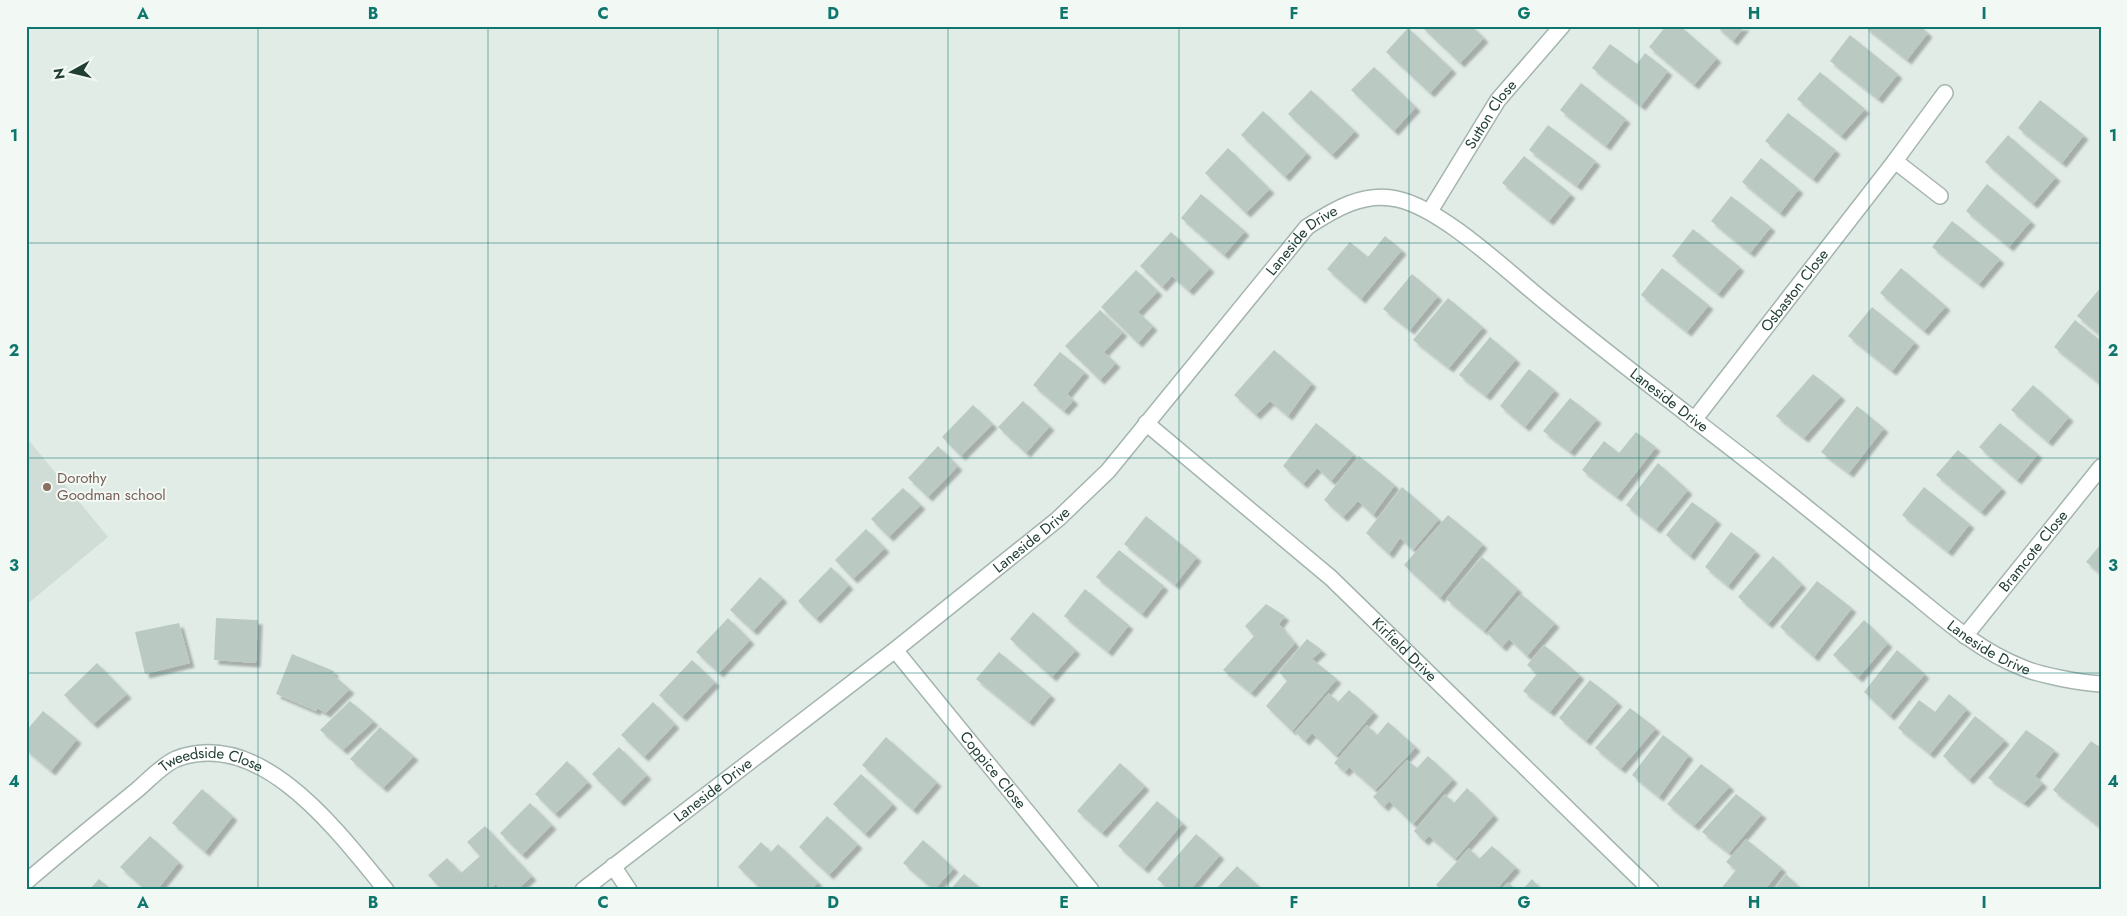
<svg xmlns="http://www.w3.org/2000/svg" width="2127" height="916" font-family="Jost,sans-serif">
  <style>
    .built { fill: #d0dcd6 }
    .building { fill: #bacac2; filter: url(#shadow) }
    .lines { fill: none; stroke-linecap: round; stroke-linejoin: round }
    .minor-casing { stroke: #a4b4ae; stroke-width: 18 }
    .minor { stroke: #fff; stroke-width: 15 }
    .grid { fill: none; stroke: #0f766e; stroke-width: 1; stroke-opacity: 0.55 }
    .education-dot { fill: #8d6e63; stroke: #f2f9f5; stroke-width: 2 }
    .labels { text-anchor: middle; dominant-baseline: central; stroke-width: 4; stroke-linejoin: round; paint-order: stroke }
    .street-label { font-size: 15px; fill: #213e34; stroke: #f2f9f5 }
    .education-label { font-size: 15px; fill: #785e54; stroke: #f2f9f5; text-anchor: start }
    .neatline { fill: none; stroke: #0f766e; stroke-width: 2 }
    .grid-label { font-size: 16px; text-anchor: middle; font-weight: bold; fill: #0f766e }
  </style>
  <defs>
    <filter id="shadow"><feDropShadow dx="4.5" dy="4.5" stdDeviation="1" flood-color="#0004"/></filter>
  </defs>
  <rect width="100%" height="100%" fill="#e2ece7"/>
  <path class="built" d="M26,437L108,537L26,605Z"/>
  <path class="building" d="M1421,26H1472L1484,38L1460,63Z
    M1666,26H1680L1717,58L1694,85L1649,47Z
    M1716,26H1745L1733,41Z
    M1864,26H1920L1928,33L1907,60Z
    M1408,28L1452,69L1430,93L1386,52Z
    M1850,35L1898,74L1878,99L1830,61Z
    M1610,44L1637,64L1645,53L1668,71L1641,106L1592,68Z
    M1374,67L1416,107L1394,131L1351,90Z
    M1820,72L1865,109L1841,136L1797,99Z
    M1581,83L1626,119L1606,146L1560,110Z
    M1311,90L1355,131L1332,155L1288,114Z
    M2040,100L2084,135L2062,163L2018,128Z
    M1263,111L1307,153L1285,177L1241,135Z
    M1788,113L1836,150L1813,179L1765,141Z
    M1548,125L1596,161L1577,186L1529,150Z
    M2008,135L2056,177L2033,204L1985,162Z
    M1228,148L1270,189L1246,213L1205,173Z
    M1524,156L1571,194L1549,221L1502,183Z
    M1761,158L1799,189L1780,213L1742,182Z
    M1987,184L2031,221L2009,247L1966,211Z
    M1201,194L1245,231L1224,255L1181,218Z
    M1731,196L1771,227L1750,253L1711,221Z
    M1952,221L2000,259L1979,284L1932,247Z
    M1693,229L1740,267L1718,294L1672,256Z
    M1171,232L1210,268L1189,291L1172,276L1162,287L1140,266Z
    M1385,236L1402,250L1361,299L1327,269L1350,242L1368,257Z
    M1662,268L1709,305L1687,332L1641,295Z
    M1901,268L1946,306L1924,331L1880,293Z
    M1136,270L1158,291L1138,312L1153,326L1138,343L1101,307Z
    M1412,274L1438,296L1410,330L1383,309Z
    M2101,287V336L2077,316Z
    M1448,298L1483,327L1449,368L1413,340Z
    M1872,307L1915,342L1892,371L1848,336Z
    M1100,310L1123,332L1104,352L1116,363L1100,380L1065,346Z
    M2075,320L2101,341V380L2099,383L2054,347Z
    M1490,337L1516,359L1486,396L1459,375Z
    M1274,350L1312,383L1288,416L1270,401L1256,415L1234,395Z
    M1060,352L1085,372L1067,394L1074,400L1064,411L1033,385Z
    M1529,369L1555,390L1525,427L1500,406Z
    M1813,374L1841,396L1804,438L1776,416Z
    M2033,385L2069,417L2048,442L2011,410Z
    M1570,398L1597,419L1570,452L1543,431Z
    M1023,401L1050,426L1026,453L998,427Z
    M973,405L993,424L961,456L942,437Z
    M1857,406L1884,428L1849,473L1821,452Z
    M1316,423L1354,454L1331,481L1317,468L1303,484L1283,466Z
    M2000,423L2038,454L2017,480L1979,447Z
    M1636,432L1656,447L1617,497L1582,470L1604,441L1619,453Z
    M938,446L958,466L928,497L908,478Z
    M1958,450L2002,488L1981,512L1936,475Z
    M1359,456L1395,485L1373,515L1358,501L1343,517L1324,500Z
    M1658,463L1688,490L1656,529L1626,505Z
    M1402,487L1439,519L1413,550L1400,538L1389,554L1366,533Z
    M1924,487L1970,524L1948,552L1902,515Z
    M903,488L921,505L889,537L871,519Z
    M1692,502L1717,520L1690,556L1666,535Z
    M1448,515L1483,544L1440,598L1404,565Z
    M1146,516L1197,557L1175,585L1124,544Z
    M866,529L885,548L853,579L835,560Z
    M1731,532L1756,551L1728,586L1705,567Z
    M2101,544V574L2086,562Z
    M1119,550L1164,586L1142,614L1096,577Z
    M1773,556L1802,584L1768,624L1738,597Z
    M1482,557L1518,589L1484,631L1446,599Z
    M831,567L849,585L816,619L798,601Z
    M760,577L783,598L753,631L730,610Z
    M1817,581L1852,608L1814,657L1780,627Z
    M1085,589L1129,625L1108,652L1064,616Z
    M1521,594L1555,623L1527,656L1509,639L1502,647L1487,633Z
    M1266,604L1285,616L1279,624L1295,643L1251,693L1223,670L1254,636L1245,626Z
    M1033,612L1076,650L1052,677L1010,639Z
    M216,618L258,620L256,663L214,660Z
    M728,618L750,640L719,673L696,652Z
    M1864,620L1888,643L1858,678L1833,655Z
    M179,623L190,663L145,674L135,632Z
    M1307,639L1322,650L1312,659L1337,679L1292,731L1266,706L1287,681L1279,672Z
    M1544,645L1580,675L1550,712L1523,691L1537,674L1527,665Z
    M1897,650L1925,674L1890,716L1864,692Z
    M999,652L1051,695L1029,722L976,679Z
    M292,654L334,671L333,675L350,689L326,713L317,708L316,711L276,694Z
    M692,660L715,682L682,717L659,695Z
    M97,663L127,694L93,724L64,695Z
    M1590,680L1618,702L1586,741L1559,718Z
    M1349,690L1374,712L1336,756L1312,733L1305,741L1295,732L1329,693L1338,702Z
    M1949,694L1967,709L1930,754L1898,728L1919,700L1935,712Z
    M350,701L374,721L343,750L320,730Z
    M653,702L675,724L644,757L621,735Z
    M1630,708L1656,728L1621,769L1595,748Z
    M43,711L77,739L51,771L26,750V731Z
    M1975,716L2005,740L1969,780L1943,756Z
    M1388,722L1416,747L1375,790L1349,767L1345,772L1334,763L1367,725L1377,735Z
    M380,727L414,756L383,788L350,759Z
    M2026,730L2055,750L2035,776L2043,783L2024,803L1988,778Z
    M1663,735L1689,755L1659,797L1632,775Z
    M886,737L937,782L913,810L862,765Z
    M2091,741L2101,748V828L2053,790Z
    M619,747L647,775L620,802L592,774Z
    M1428,756L1453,779L1413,824L1389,801L1384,807L1373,797L1407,760L1417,768Z
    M567,761L588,782L555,814L535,794Z
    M1120,763L1145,786L1102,833L1077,811Z
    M1701,764L1730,786L1694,826L1667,804Z
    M861,774L893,804L865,834L833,804Z
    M1467,788L1494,815L1455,859L1429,836L1424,841L1414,831L1445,794L1454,803Z
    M202,789L233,816L205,852L172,823Z
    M1736,794L1762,814L1729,853L1702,832Z
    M1157,801L1183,823L1144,869L1118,846Z
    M530,803L552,825L522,855L500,833Z
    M827,816L858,844L829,875L799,847Z
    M485,826L532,876L517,890H501L496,884L489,890H442L428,875L447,858L461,873L480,856L467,842Z
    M1196,834L1220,855L1190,890H1170L1157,879Z
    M150,836L179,862L157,890H146L120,867Z
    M1746,839L1782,868L1765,890H1720L1736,870L1726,862Z
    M923,840L954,868L934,890L903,863Z
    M761,842L771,852L778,844L818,882L811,890H762L738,867Z
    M1492,846L1516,867L1496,890H1442L1436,885L1469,848L1479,859Z
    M1237,866L1263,890H1215Z
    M964,874L983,890H950Z
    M1786,874L1798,886L1795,890H1774Z
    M99,879L112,890H89Z
    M1532,879L1542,890H1522Z
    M1508,882L1516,890H1500Z"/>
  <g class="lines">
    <defs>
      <g id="minor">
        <path d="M1895,161L1940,196"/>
        <path id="s1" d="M1430,211L1498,100L1562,26"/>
        <path id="s2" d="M1694,420L1895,161L1945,93"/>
        <path id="s3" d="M1146,423L1331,578L1651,890"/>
        <path id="s4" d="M1965,636L2101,467"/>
        <path id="s5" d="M895,650L1091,890"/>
        <path d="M613,866L629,890"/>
        <path id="s6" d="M26,882C63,850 100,820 137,790C149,780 162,765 176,759C261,726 339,833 386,890"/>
        <path id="s7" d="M583,890L895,650L1058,519L1108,471L1307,227C1333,210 1364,191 1397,199C1444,209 1511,275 1550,306C1636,377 1726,442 1812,512C1846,539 1879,567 1913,594C1946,621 1980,651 2021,667C2038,675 2081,683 2101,684"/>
      </g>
    </defs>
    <use href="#minor" class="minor-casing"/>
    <use href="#minor" class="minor"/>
  </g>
  <path class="grid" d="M258,26V890M488,26V890M718,26V890M948,26V890M1179,26V890M1409,26V890M1639,26V890M1869,26V890M26,243H2101M26,458H2101M26,673H2101"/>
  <circle class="education-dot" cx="47" cy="487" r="5"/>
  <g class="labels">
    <g class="street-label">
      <text stroke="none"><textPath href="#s1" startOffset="114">Sutton Close</textPath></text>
      <text stroke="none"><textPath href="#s7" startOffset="974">Laneside Drive</textPath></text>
      <text stroke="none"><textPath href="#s2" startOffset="164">Osbaston Close</textPath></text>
      <text stroke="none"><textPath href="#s7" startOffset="1424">Laneside Drive</textPath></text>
      <text stroke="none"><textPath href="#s7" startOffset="569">Laneside Drive</textPath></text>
      <text stroke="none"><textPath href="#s4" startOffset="109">Bramcote Close</textPath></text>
      <text stroke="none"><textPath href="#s7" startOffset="1829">Laneside Drive</textPath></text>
      <text stroke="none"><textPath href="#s3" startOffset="344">Kirfield Drive</textPath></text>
      <text stroke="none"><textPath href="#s5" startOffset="155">Coppice Close</textPath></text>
      <text stroke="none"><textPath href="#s6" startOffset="230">Tweedside Close</textPath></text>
      <text stroke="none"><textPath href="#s7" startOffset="164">Laneside Drive</textPath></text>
    </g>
    <g class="education-label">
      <text x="57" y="478">Dorothy<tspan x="57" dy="17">Goodman school</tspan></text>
    </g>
  </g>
  <rect width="2127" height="916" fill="none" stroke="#f2f9f5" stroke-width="55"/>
  <g transform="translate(72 72) rotate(262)" stroke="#f2f9f5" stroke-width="4" paint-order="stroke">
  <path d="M0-4L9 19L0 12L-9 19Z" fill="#213e34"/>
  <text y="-8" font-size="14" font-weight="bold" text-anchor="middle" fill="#213e34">N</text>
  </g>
  <rect x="28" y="28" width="2072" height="860" class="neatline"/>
  <g class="grid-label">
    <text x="143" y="19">A</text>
    <text x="373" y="19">B</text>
    <text x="603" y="19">C</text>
    <text x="833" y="19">D</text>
    <text x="1064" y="19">E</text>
    <text x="1294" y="19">F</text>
    <text x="1524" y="19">G</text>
    <text x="1754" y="19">H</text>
    <text x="1984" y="19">I</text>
    <text x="14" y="141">1</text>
    <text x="2113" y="141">1</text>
    <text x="14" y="356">2</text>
    <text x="2113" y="356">2</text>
    <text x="14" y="571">3</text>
    <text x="2113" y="571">3</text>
    <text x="14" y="787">4</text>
    <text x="2113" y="787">4</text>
    <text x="143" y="908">A</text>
    <text x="373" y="908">B</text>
    <text x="603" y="908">C</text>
    <text x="833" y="908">D</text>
    <text x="1064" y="908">E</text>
    <text x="1294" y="908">F</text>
    <text x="1524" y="908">G</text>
    <text x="1754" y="908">H</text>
    <text x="1984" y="908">I</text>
  </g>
</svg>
